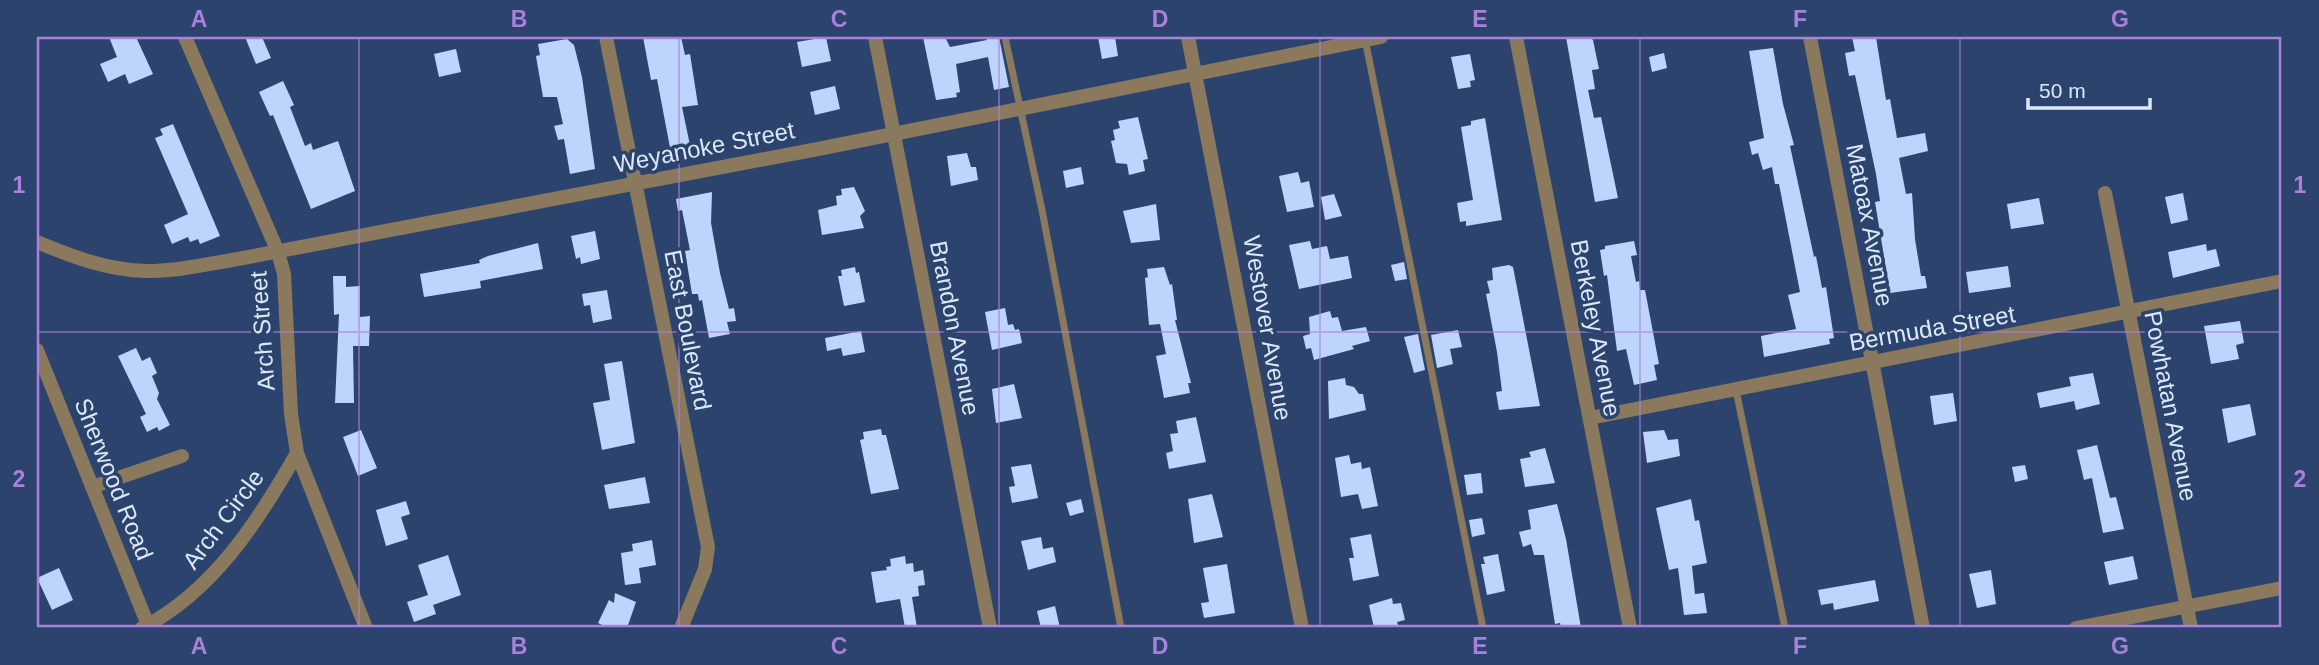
<svg xmlns="http://www.w3.org/2000/svg" width="2319" height="665" font-family="Arial,sans-serif">
  <style>
    .building { fill: #bdd5fd }
    .lines { fill: none; stroke-linecap: round; stroke-linejoin: round }
    .service { stroke: #8a795c; stroke-width: 7 }
    .minor { stroke: #8a795c; stroke-width: 14 }
    .grid { fill: none; stroke: #a781db; stroke-width: 2; stroke-opacity: 0.55 }
    .labels { text-anchor: middle; dominant-baseline: central; stroke-width: 7; stroke-linejoin: round; paint-order: stroke }
    .street-label { font-size: 24px; fill: #dce8fd; stroke: #2c446d }
    .neatline { fill: none; stroke: #a781db; stroke-width: 2.5 }
    .grid-label { font-size: 23px; text-anchor: middle; font-weight: bold; fill: #a781db }
  </style>
  <rect width="100%" height="100%" fill="#2c446d"/>
  <path class="building" d="M109,37H136L153,74L129,84L125,74L108,82L100,64L117,57Z
    M245,37H262L271,58L256,64Z
    M643,37H681L685,55L690,54L698,105L682,107L691,150L671,153L657,79L651,80Z
    M826,37L831,61L802,67L797,42Z
    M923,37H945L950,47L987,40L986,37H999L1009,87L994,90L988,57L956,64L960,92L956,93L957,97L936,100Z
    M1098,37H1115L1118,56L1102,59Z
    M1566,37H1590L1593,40L1599,69L1592,70L1595,89L1588,90L1594,118L1601,117L1618,198L1595,202Z
    M1852,37H1876L1886,100L1890,99L1897,138L1925,133L1928,151L1899,158L1906,194L1912,193L1915,239L1921,276H1925L1927,288L1890,293L1875,202L1880,201L1876,174L1855,75L1849,76L1845,53L1855,51Z
    M567,39L574,45L582,77L595,169L570,174L564,139L558,140L554,126L563,124L557,97H543L536,56L540,55L538,44Z
    M1773,48L1783,104L1794,145L1790,146L1814,257L1816,256L1822,288L1826,287L1834,338L1829,339L1830,344L1764,357L1761,336L1796,329L1788,295L1800,292L1779,184H1775L1772,167L1763,170L1758,153L1752,155L1749,142L1764,138L1749,51Z
    M456,49L461,72L439,77L434,54Z
    M1664,53L1667,68L1652,72L1649,57Z
    M1470,54L1475,80L1470,81L1471,87L1458,89L1451,57Z
    M283,81L294,105L290,107L305,146L311,143L313,150L338,141L355,191L311,209L273,115L270,116L259,92Z
    M835,86L840,109L815,115L810,92Z
    M1138,117L1148,159L1143,160L1145,171L1129,175L1127,164L1116,163L1111,141L1115,140L1113,130L1120,128L1118,121Z
    M1485,118L1502,220L1466,226V221L1460,222L1457,203L1473,200L1461,127L1471,125V121Z
    M173,124L220,236L200,244L198,239L190,242L188,237L172,244L164,225L188,214L155,138L163,135L160,129Z
    M967,153L971,167H976L978,180L951,186L947,156Z
    M1081,167L1084,184L1066,188L1063,171Z
    M1298,172L1301,183L1309,181L1314,207L1287,212L1279,176Z
    M854,187L865,211L860,216L864,228L822,235L818,210L837,205L836,196L842,195L841,189Z
    M712,192L711,223L720,273L729,309L734,308L736,321L727,322L730,334L709,338L702,300L699,301L698,294H692L685,251L690,250L682,210L678,211L676,199Z
    M2183,193L2188,220L2171,224L2165,197Z
    M1334,194L1342,216L1325,220L1321,197Z
    M2039,198L2044,224L2011,229L2007,204Z
    M1156,204L1160,240L1131,243L1123,211Z
    M595,231L600,259L581,264L580,257L576,259L571,236Z
    M1310,241L1312,249L1327,246L1330,259L1348,256L1352,278L1299,289L1289,245Z
    M1634,241L1637,255L1631,256L1636,282L1639,281L1640,290H1645L1659,364L1654,365L1657,380L1634,385L1626,349L1617,351L1607,275L1604,276L1600,250L1605,249V246Z
    M538,243L543,269L480,281L481,288L424,297L420,274L480,263L479,260L488,256Z
    M2206,244L2207,251L2216,249L2220,266L2173,278L2168,252Z
    M1404,262L1407,279L1395,281L1391,265Z
    M1509,265L1513,267L1540,406L1499,410L1496,392L1502,391L1497,352L1486,294L1490,293L1487,281L1493,280L1492,268Z
    M2008,266L2011,287L1969,293L1966,272Z
    M855,267L856,273L859,272L865,302L844,306L838,276H842L841,270Z
    M1164,267L1170,285L1172,284L1177,320H1175L1191,383H1188L1190,393L1164,398L1156,356L1166,354L1160,324L1149,325L1145,278L1148,277L1147,269Z
    M333,276H346V287L360,286V317L370,316L369,346H353L354,403H335L339,314L334,315Z
    M607,290L612,319L593,323L590,305L584,306L582,294Z
    M1005,308L1008,325L1013,324L1015,330L1019,329L1022,343L992,350L985,312Z
    M1330,311L1332,318L1338,317L1342,331L1366,327L1370,341L1352,346L1354,349L1314,360L1311,348L1306,349L1303,336L1310,334L1309,317Z
    M2240,321L2244,343L2236,345L2239,359L2211,364L2204,326Z
    M1458,330L1462,347L1450,349L1453,364L1437,368L1431,335Z
    M861,331L865,352L843,356L841,348L827,351L825,338Z
    M1418,334L1425,370L1414,373L1404,337Z
    M136,348L142,361L150,357L157,373L152,376L159,393L157,399L170,425L159,431L157,427L147,432L140,417L146,414L118,356Z
    M622,361L635,443L602,450L593,403L610,400L604,364Z
    M2093,373L2100,404L2076,410L2074,401L2040,408L2037,393L2071,386L2069,377Z
    M1345,378L1346,385L1354,387L1359,394H1363L1366,410L1329,419L1328,381Z
    M1014,384L1022,418L996,423L992,389Z
    M1953,393L1957,421L1934,425L1930,396Z
    M2250,404L2256,435L2228,443L2222,409Z
    M1196,417L1206,462L1169,469L1166,453L1173,451L1170,434L1178,433L1176,421Z
    M881,429L882,435H886L899,489L871,494L860,440L864,439L863,432Z
    M361,430L377,468L358,476L343,437Z
    M1664,430L1668,440L1678,439L1680,456L1647,463L1643,432Z
    M2097,445L2110,498L2116,497L2124,529L2103,533L2092,478L2084,480L2077,450Z
    M1545,448L1555,483L1525,487L1520,459L1531,457L1529,452Z
    M1349,455L1351,464L1361,462L1362,469L1370,467L1378,506L1362,509L1358,494L1341,497L1335,458Z
    M1031,464L1038,498L1012,503L1009,487L1015,486L1011,467Z
    M2025,465L2028,479L2015,482L2012,467Z
    M1481,473L1483,493L1467,495L1464,475Z
    M645,477L650,503L609,509L604,485Z
    M1212,494L1223,537L1194,543L1188,499Z
    M1081,499L1084,512L1070,516L1066,503Z
    M1691,499L1695,521L1699,520L1707,563L1692,566L1695,594L1704,593L1707,613L1684,615L1678,568L1669,570L1656,508Z
    M406,501L410,514L401,517L408,539L386,546L376,510Z
    M1557,504L1566,539L1581,628H1561L1560,623L1555,624L1544,555H1534L1531,544L1523,547L1519,532L1531,529L1528,510Z
    M1482,518L1485,534L1472,537L1469,520Z
    M1371,534L1379,576L1353,581L1349,558H1354L1350,538Z
    M1041,537L1043,549L1053,547L1056,562L1028,570L1021,541Z
    M652,540L656,565L639,568L641,583L625,585L621,553L633,551L632,544Z
    M1498,554L1505,591L1487,595L1481,564H1485L1483,557Z
    M448,555L461,595L433,605L436,614L414,622L407,602L428,595L418,565Z
    M905,556L906,564L913,563L914,572L923,570L925,585L918,586L919,596L912,597L917,628H905L900,599L876,603L871,572L887,570L886,567L891,566L890,559Z
    M2133,556L2138,579L2109,585L2104,562Z
    M1227,564L1235,613L1204,618L1201,603L1209,602L1203,568Z
    M59,568L73,600L52,610L37,578Z
    M1991,570L1996,604L1977,608L1969,574Z
    M1875,580L1879,601L1834,610L1833,603L1821,605L1818,590Z
    M615,593L636,602L627,628H609L598,623L609,600L614,603Z
    M1392,598L1393,604L1401,603L1405,620L1397,622L1399,628H1374L1369,605Z
    M1055,606L1060,628H1041L1037,611Z"/>
  <g class="lines">
    <path class="service" d="M1005,37L1042,210L1121,628
      M1365,39L1483,628
      M1736,390L1785,628"/>
    <path class="minor" d="M185,37L278,252L284,274L291,414L297,453L366,628
      M606,37L708,547L705,569L681,628
      M875,37L990,628
      M1188,37L1302,628
      M1516,37L1630,628
      M1810,37L1923,628
      M2105,193L2191,628
      M37,242C73,257 107,270 146,271C173,272 201,265 227,261L823,148L1381,37
      M37,350L148,625
      M1590,418L2282,281
      M92,487L182,456
      M142,628C213,592 259,520 297,453
      M2076,628L2282,588"/>
  </g>
  <path class="grid" d="M359,37V628M679,37V628M999,37V628M1320,37V628M1640,37V628M1960,37V628M37,332H2282"/>
  <g class="labels">
    <g class="street-label">
      <text transform="translate(704 147) rotate(-11)">Weyanoke Street</text>
      <text transform="translate(1870 225) rotate(79)">Matoax Avenue</text>
      <text transform="translate(955 328) rotate(79)">Brandon Avenue</text>
      <text transform="translate(1268 328) rotate(80)">Westover Avenue</text>
      <text transform="translate(1596 328) rotate(79)">Berkeley Avenue</text>
      <text transform="translate(1932 328) rotate(-10)">Bermuda Street</text>
      <text transform="translate(688 330) rotate(79)">East Boulevard</text>
      <text transform="translate(262 331) rotate(-94)">Arch Street</text>
      <text transform="translate(2171 406) rotate(79)">Powhatan Avenue</text>
      <text transform="translate(114 479) rotate(68)">Sherwood Road</text>
      <text transform="translate(223 519) rotate(-53)">Arch Circle</text>
    </g>
  </g>
  <rect width="2319" height="665" fill="none" stroke="#2c446d" stroke-width="77"/>
  <path d="M2028 98v10h122v-10" fill="none" stroke="#dce8fd" stroke-width="3.5"/>
  <text x="2039" y="98" font-size="21" fill="#dce8fd" stroke="#2c446d" stroke-width="5" paint-order="stroke">50 m</text>
  <rect x="38" y="38" width="2242" height="588" class="neatline"/>
  <g class="grid-label">
    <text x="199" y="27">A</text>
    <text x="519" y="27">B</text>
    <text x="839" y="27">C</text>
    <text x="1160" y="27">D</text>
    <text x="1480" y="27">E</text>
    <text x="1800" y="27">F</text>
    <text x="2120" y="27">G</text>
    <text x="19" y="193">1</text>
    <text x="2300" y="193">1</text>
    <text x="19" y="487">2</text>
    <text x="2300" y="487">2</text>
    <text x="199" y="654">A</text>
    <text x="519" y="654">B</text>
    <text x="839" y="654">C</text>
    <text x="1160" y="654">D</text>
    <text x="1480" y="654">E</text>
    <text x="1800" y="654">F</text>
    <text x="2120" y="654">G</text>
  </g>
</svg>
